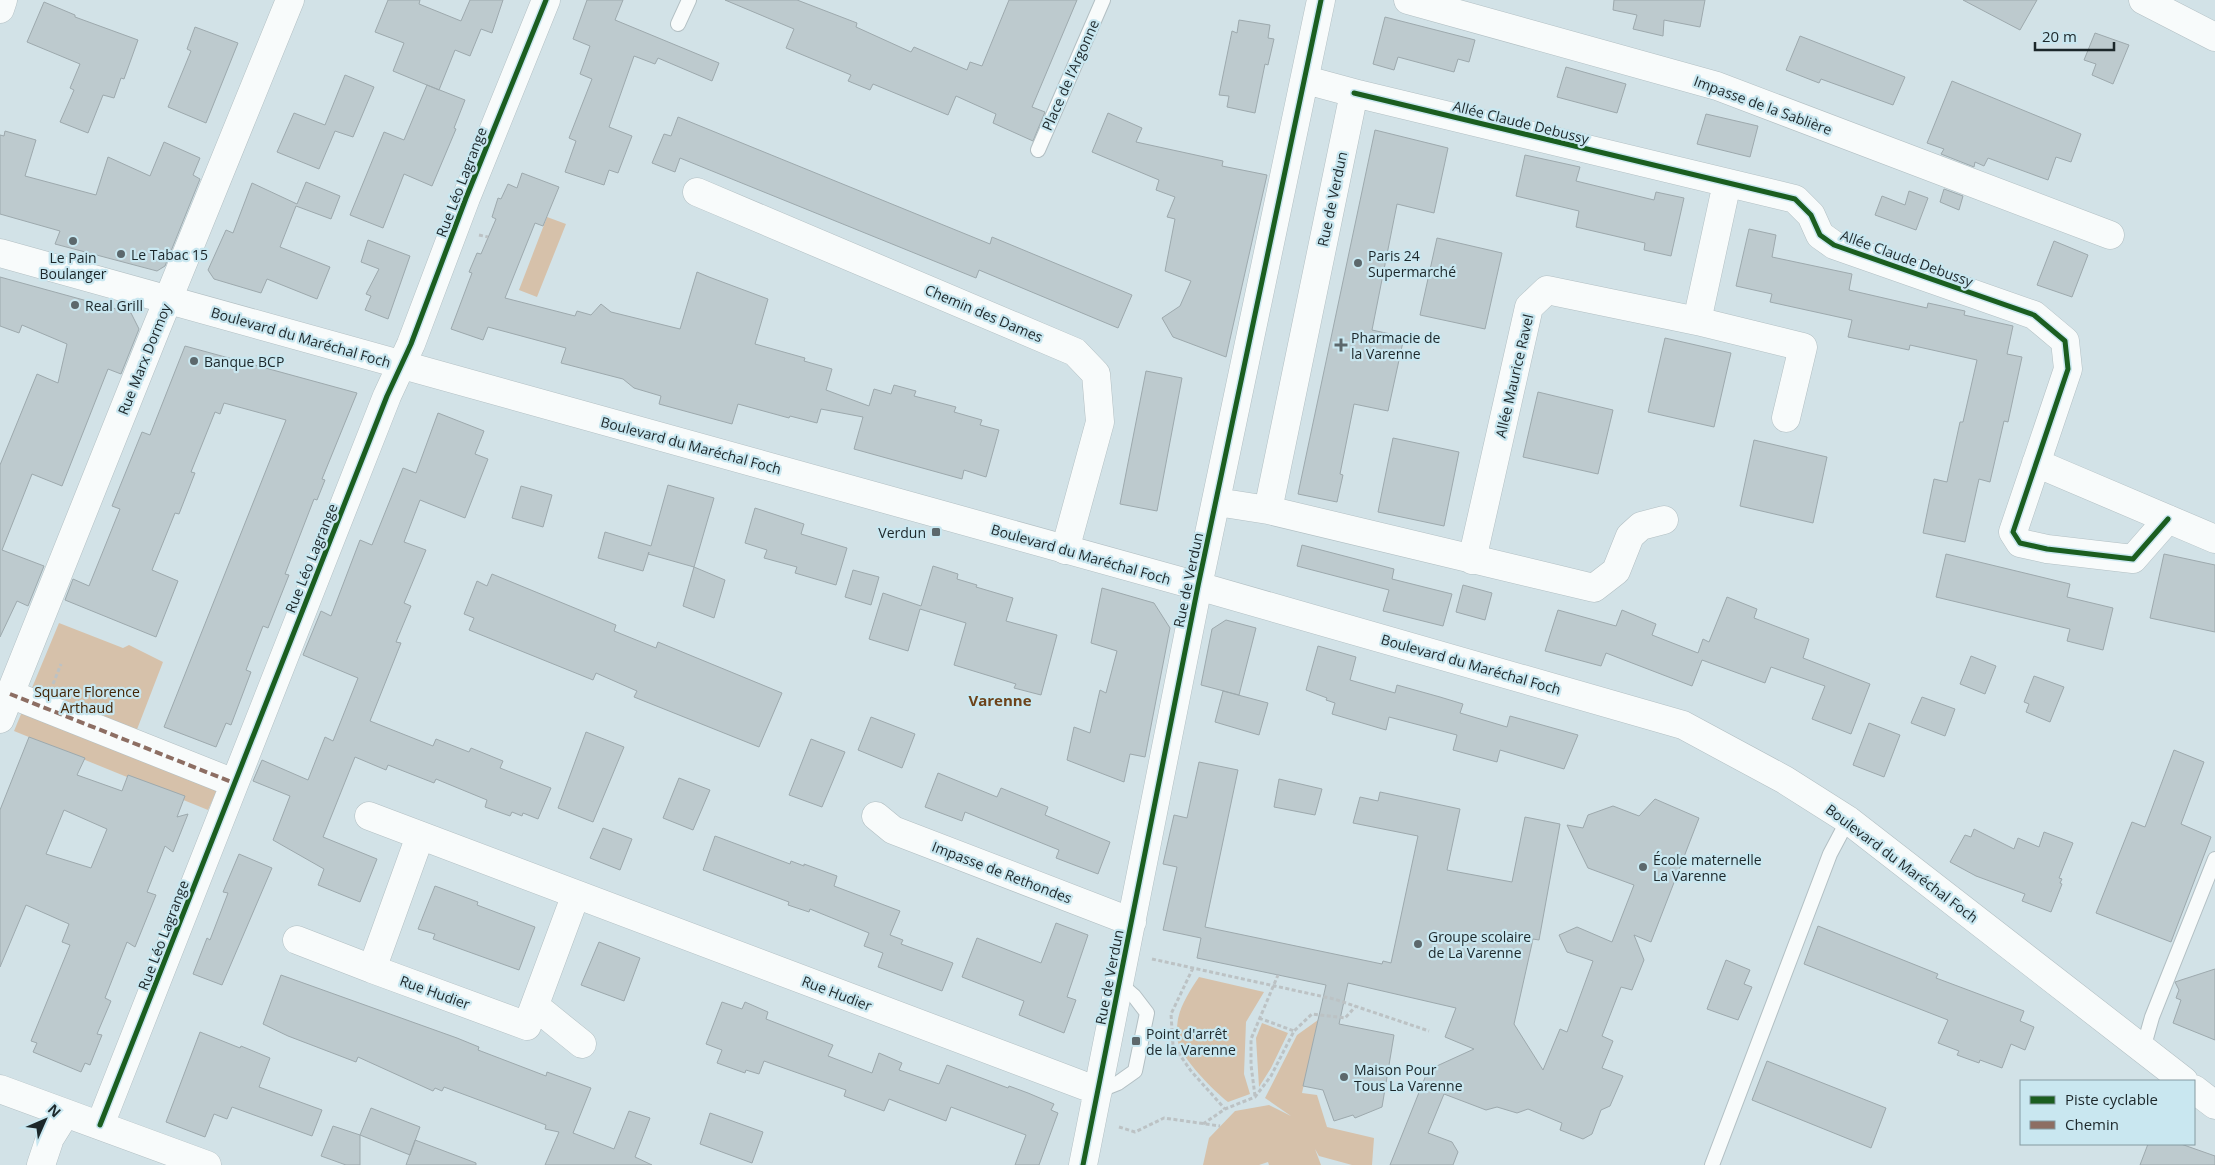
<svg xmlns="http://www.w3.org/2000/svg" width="2215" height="1165" font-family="'Open Sans',sans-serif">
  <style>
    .green { fill: #d6c1aa }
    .building { fill: #bdcace; stroke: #9da9ad; fill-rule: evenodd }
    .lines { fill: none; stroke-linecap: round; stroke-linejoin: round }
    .lane-casing { stroke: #b2bfc3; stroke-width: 16 }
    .street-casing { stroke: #b2bfc3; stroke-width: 29 }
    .secondary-casing { stroke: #b2bfc3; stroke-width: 29 }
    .path { stroke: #bcc2c4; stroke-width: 3; stroke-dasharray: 4 2.5; stroke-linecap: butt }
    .lane { stroke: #f8fbfb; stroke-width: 14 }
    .street { stroke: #f8fbfb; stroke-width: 28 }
    .secondary { stroke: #f8fbfb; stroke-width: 28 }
    .quiet { stroke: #8d6e63; stroke-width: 4; stroke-dasharray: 8 4; stroke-linecap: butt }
    .cycleway-casing { stroke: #c9e7f0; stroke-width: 8 }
    .cycleway { stroke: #1b5e20; stroke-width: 5 }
    .poi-dot { fill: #5c686c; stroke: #c9e7f0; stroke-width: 2 }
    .labels { text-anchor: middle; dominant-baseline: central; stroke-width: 4.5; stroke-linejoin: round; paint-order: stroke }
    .street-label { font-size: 14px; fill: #1c272a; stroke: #c9e7f0 }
    .poi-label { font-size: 14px; fill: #1c272a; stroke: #c9e7f0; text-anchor: start }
    .park-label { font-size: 14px; fill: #412304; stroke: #c9e7f0 }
    .neighbourhood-label { font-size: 15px; font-weight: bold; fill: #6d431a; stroke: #c9e7f0 }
  </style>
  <rect width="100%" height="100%" fill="#d2e2e7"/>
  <path class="green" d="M547,217L566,224L537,297L519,290Z
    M59,623L123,648L129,645L163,662L136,732L226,770L208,810L14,731Z
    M1199,977L1264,992L1246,1022L1244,1074L1250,1094L1228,1102C1214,1091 1182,1059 1178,1042C1176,1036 1177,1025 1178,1019C1181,1004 1191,989 1199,977Z
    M1318,1020L1302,1093L1317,1095L1327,1127L1374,1138L1372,1165H1352L1319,1156L1315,1149L1321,1165H1269L1268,1162L1259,1165H1203L1209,1138L1235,1111L1269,1105L1291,1116L1265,1098L1297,1035Z
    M1262,1023L1288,1033L1271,1068L1259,1087L1256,1038Z"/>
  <path class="building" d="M388,0H420L419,4L461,21L470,0H503L492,33L481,29L470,56L455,50L439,90L393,71L404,43L375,32Z
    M587,0H623L615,20L719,63L712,81L658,58L655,64L634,56L609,127L632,136L618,173L609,170L604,185L565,172L576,141L569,138L592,79L580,74L590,46L573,39Z
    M725,0H797L857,23L856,27L911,52L914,47L967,70L970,62L982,66L1009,0H1077L1032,107L1045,112L1033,141L993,123L996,114L956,96L948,115L873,84L870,90L848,81L851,75L786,48L794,29Z
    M1614,0H1705L1700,27L1664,20L1663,36L1633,29L1637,15L1613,10Z
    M1963,0H2037L2020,30Z
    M44,2L75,15V17L138,40L124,79L121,78L114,98L103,95L88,133L60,122L74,90L70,88L80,64L27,42Z
    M1385,17L1475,40L1469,62L1458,59L1454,72L1398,57L1394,70L1373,64Z
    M1239,20L1270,25L1268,38L1274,39L1268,65L1265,64L1255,113L1227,107L1229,96L1219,95L1232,31L1237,33Z
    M195,27L238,43L206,123L168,107L191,51L187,49Z
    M2095,33L2129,45L2113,84L2092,75L2096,64L2084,60Z
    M1800,36L1905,77L1893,105L1821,79L1819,83L1786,70Z
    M1566,67L1626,84L1617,113L1557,97Z
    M345,75L374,87L353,137L335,131L319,169L277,152L294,113L325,125Z
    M1952,81L2081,134L2071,162L2056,157L2048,180L1988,158L1984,166L1975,162L1974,167L1941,154L1944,149L1927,143Z
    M427,85L465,100L454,128L456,129L432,186L404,174L383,228L350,215L384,132L404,140Z
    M1108,113L1142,128L1136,142L1223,161L1222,166L1267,175L1226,357L1173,337L1162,318L1180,306L1191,281L1165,271L1175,219L1167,217L1175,197L1156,190L1159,180L1092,152Z
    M1706,114L1758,126L1750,157L1697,144Z
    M678,117L990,244L992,237L1132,295L1118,328L979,270L976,278L680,158L675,172L652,163L664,134L671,136Z
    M1375,130L1448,148L1434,213L1397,204L1372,330L1404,337L1388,411L1354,404L1340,474L1343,475L1337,502L1298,494Z
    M5,131L36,140L25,176L96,195L108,157L150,176L164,142L200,158L193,175L200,179L165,266L157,271L55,244L60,231L0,214V135L4,136Z
    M1525,155L1580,167L1576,181L1654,200L1656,192L1684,198L1671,256L1644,250L1645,243L1576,227L1579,211L1516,196Z
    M522,173L559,187L543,226L535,223L505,298L575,316L577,311L591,315L601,304L611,312L680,329L697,272L709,277L768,299L755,344L805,358L804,361L832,369L826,390L869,406L874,389L891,394L894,385L916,391L914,396L956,407L954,412L982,420L980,425L999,430L986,477L964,470L962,479L854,449L863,417L821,409L817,423L790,416L789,418L738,404L732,424L659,404L661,396L634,388L623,379L561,363L566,348L488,327L483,340L451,329L472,273L469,272L477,253L481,254L496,219L492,217L498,198L501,199L508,184L517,188Z
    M306,182L340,196L331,219L296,206L280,247L330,267L317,299L267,279L261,293L214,279L208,270L226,230L233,233L252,183L297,204Z
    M1944,189L1963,196L1959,210L1940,202Z
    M1909,191L1928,198L1916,230L1875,215L1882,196L1905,205Z
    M1749,229L1776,235L1772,257L1852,274L1849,290L1927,308L1928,303L1965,311L1964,315L2013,326L2007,354L2022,357L2008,422L2004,421L1990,482L1979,479L1965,542L1923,533L1934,479L1947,482L1960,422H1963L1977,360L1910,345L1909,350L1848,337L1852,320L1770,302L1772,294L1736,286Z
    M1437,238L1502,253L1485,329L1420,315Z
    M368,240L410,256L388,319L365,310L371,296L366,294L379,269L361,262Z
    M2054,241L2088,255L2072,297L2037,285Z
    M0,277L131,313L139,329L121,374L108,369L62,486L32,474L2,550L44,566L28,606L17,601L0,637V465L37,374L58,383L67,344L22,325L19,333L0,326Z
    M1665,338L1731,353L1714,427L1648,412Z
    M185,346L357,393L322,479L325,480L317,500L314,499L285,574L289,575L268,628L263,626L246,670L251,672L231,725L226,723L216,747L164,727L286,420L224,403L220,414L215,412L191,472L195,473L179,514L175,513L152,570L178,581L156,637L65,600L73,579L89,586L120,509L112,506L142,432L150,435Z
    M1146,371L1182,378L1157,511L1120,504Z
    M1538,392L1613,410L1598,474L1523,457Z
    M438,413L484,431L475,454L488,459L465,518L420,500L404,542L426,550L404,603L411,606L396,642L401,643L370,721L433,746L436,739L469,752L471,748L503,761L500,768L551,788L538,819L523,813L522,816L512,812L510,816L485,807L487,800L436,779L434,783L388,765L386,770L355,757L323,837L377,859L360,902L318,885L324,869L273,840L290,796L253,781L262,760L308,780L325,737L333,741L358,678L303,655L321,611L331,616L360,540L372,545L403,468L416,473Z
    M1393,438L1459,452L1444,526L1378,512Z
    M1754,440L1827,457L1813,523L1740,506Z
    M668,485L714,498L694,567L648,554L649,552L643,571L598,558L605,532L651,546Z
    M521,486L552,495L543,527L512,518Z
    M755,508L804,524L801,534L847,548L836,585L795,573L797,567L764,558L767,550L745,543Z
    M1302,545L1394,569L1392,579L1452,594L1443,626L1383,611L1389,590L1297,566Z
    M1946,554L2070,584L2067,597L2113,608L2103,650L2067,641L2070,629L1936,597Z
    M2164,554L2215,565V632L2150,618Z
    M933,566L958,574L957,579L977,585L976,587L1013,598L1006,621L1057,635L1041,695L1014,688L1016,684L954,665L966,623L920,609L908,651L869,639L883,593L921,606Z
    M694,567L725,580L714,618L683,606Z
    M853,570L879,577L871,605L845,597Z
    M492,574L616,625L614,631L656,648L658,642L782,693L759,747L634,697L637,691L596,673L593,680L469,630L474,618L464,614L477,581L487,586Z
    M1463,585L1492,593L1485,620L1456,612Z
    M1102,588L1154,603L1170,628L1145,757L1130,754L1124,782L1067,760L1074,727L1090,733L1100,690L1106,693L1117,651L1091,643Z
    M1727,597L1757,609L1754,618L1809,639L1803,658L1870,684L1851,734L1812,719L1825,686L1771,667L1765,683L1702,660L1692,686L1606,653L1601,666L1545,651L1558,610L1616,626L1622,610L1656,624L1652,635L1698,653L1703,639L1709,642Z
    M1226,620L1256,628L1239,695L1201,685L1212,629Z
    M1318,646L1356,657L1350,680L1395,693L1397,685L1440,697L1463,704L1460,713L1507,727L1510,716L1578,735L1564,769L1500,750L1497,762L1453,750L1457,735L1389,717L1386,730L1332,714L1335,703L1326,700L1327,698L1306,690Z
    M1971,656L1996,666L1985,694L1960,684Z
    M2034,676L2064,687L2050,722L2026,712L2029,704L2024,702Z
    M1223,691L1268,703L1259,735L1215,722Z
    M1922,697L1955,709L1945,736L1911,723Z
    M871,717L915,734L902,768L858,750Z
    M1869,723L1900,735L1884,777L1853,765Z
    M586,732L624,747L593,822L558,808Z
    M29,737L85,758L77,775L122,791L128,775L185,796L177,817L188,814L173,852L165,846L147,892L156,895L135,947L127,942L105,998L111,1001L97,1034L102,1035L90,1065L85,1063L81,1072L33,1052L37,1043L31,1041L70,945L62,942L69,924L26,905L0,967V810ZM64,810L107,829L91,868L46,854Z
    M811,739L845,752L822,807L789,795Z
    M2174,750L2204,762L2181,824L2211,837L2171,942L2096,913L2132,822L2145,827Z
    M1199,762L1238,770L1205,927L1382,964L1383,961L1391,963L1418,836L1353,823L1360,797L1378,801L1380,792L1460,809L1447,870L1512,882L1525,817L1560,824L1539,940L1533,939L1514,1024L1543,1070L1560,1029L1567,1032L1593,961L1567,952L1559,935L1577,927L1612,942L1634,885L1588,868L1567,825L1583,828L1588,815L1613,806L1639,816L1655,799L1699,818L1651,942L1634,935L1644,960L1632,990L1621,987L1602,1036L1613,1041L1602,1068L1623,1076L1610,1106L1601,1110L1592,1134L1583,1139L1560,1130L1562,1123L1528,1109L1517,1113L1497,1107L1486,1110L1444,1094L1428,1133L1452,1142L1458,1152L1453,1165H1390L1428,1070L1474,1049L1445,1037L1456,1008L1348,983L1339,1024L1394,1035L1382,1107L1355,1118L1353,1115L1334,1121L1323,1090L1303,1086L1326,985L1197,958L1201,938L1163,930L1177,867L1163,864L1174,815L1187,818Z
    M938,773L997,797L1001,788L1048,807L1045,815L1110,842L1098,874L1056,858L1059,850L965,812L962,821L925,807Z
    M679,778L710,790L693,830L663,818Z
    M1279,779L1322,789L1315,815L1274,807Z
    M603,828L632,839L620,870L590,858Z
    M1974,829L2014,849L2018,838L2039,847L2044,832L2073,843L2059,878L2062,879L2060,883L2062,884L2051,912L2022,901L2025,894L1976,876L1950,862L1965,835L1971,837Z
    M715,836L790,864L791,861L804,866V864L837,876L834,886L900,911L890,935L903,940L901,944L953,963L942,991L878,967L883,953L864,946L869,933L810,909L809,912L788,905L789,902L703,870Z
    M239,854L272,868L222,985L193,974L207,938L210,940L228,893L223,892Z
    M435,886L478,902L477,905L535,927L519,970L433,939L435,934L418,929Z
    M1056,923L1088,935L1067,997L1076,1000L1064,1033L1019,1015L1024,1001L962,977L977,938L1041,963Z
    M1818,926L1938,974L1936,978L2024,1011L2020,1021L2034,1027L2025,1050L2011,1044L2002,1068L1980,1060L1979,1063L1957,1055L1959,1051L1938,1043L1948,1020L1804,964Z
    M599,942L640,958L624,1001L581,985Z
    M1726,960L1750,970L1744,984L1752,987L1738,1020L1707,1009Z
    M2215,969V1040L2173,1023L2181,1000L2176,998L2179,990L2175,982Z
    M281,975L457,1038L479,1047L478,1050L546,1076L547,1072L591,1088L573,1133L614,1149L629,1111L650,1118L635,1157L652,1165H545L559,1132L545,1129L546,1125L444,1087L442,1091L435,1088L433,1091L358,1057L356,1062L288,1036L263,1024Z
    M722,1002L742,1009L745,1002L768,1012L766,1019L833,1045L828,1056L872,1073L879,1053L902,1063L899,1070L939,1084L947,1065L1008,1088L1009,1086L1028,1093L1054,1104L1051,1110L1058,1113L1039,1165H1015L1026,1135L951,1107L946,1121L889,1099L884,1111L844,1096L846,1090L764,1061L759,1074L746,1070L745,1073L717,1063L722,1050L706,1044Z
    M200,1032L240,1048L241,1046L270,1058L259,1087L322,1110L312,1136L232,1107L227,1119L214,1114L205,1137L166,1122Z
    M1767,1061L1886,1108L1871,1148L1752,1100Z
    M371,1108L420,1127L410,1155L360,1135Z
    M710,1113L763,1132L752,1163L700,1144Z
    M333,1126L360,1135V1165H346L321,1156Z
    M415,1140L476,1163V1165H406Z
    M2148,1144H2181L2215,1156V1165H2140Z"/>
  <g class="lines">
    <defs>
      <path id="lane" d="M678,24L689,0
        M1038,150L1103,0
        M2143,1049L2152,1017L2215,859
        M1098,1091L1118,1083L1135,1071L1147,1013L1134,996L1119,983
        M1712,1165L1830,854L1848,820"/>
      <path id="street" d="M1408,0L1717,86L2110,235
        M2143,0L2215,37
        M0,9L3,0
        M1354,93L1795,199L1811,215L1820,235L1834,245L2034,315L2065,341L2068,369L2013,532L2020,543L2047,549L2133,559L2168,519
        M697,192L1075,352L1096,374L1100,422L1065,550
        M1697,321L1727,183
        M2036,463L2215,539
        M1217,502L1268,510L1354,93L1306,80
        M1268,510L1594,588L1616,571L1630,536L1641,526L1664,520
        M1472,560L1529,307L1547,290L1697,321L1803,347L1786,418
        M10,694L234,783
        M0,719L156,329L290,0
        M369,816L1098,1091
        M876,816L893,830L1132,922
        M420,836L372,969L527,1026L576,894
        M297,940L372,969
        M535,1006L582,1044
        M100,1125L387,396L411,344L466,198L546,0
        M41,1165L50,1138L65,1114
        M1083,1165L1198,586L1321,0"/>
      <path id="secondary" d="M0,253L1198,586L1683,725L1785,780L1848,820L2184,1081
        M0,1089L207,1165
        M2194,1089L2215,1105"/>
    </defs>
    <use href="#lane" class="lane-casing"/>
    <use href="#street" class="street-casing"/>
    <use href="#secondary" class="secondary-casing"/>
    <path class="path" d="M479,235L488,237
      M53,684L61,664
      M1152,959L1334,999L1429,1031
      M1193,968L1171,1014L1173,1045L1191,1071L1225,1109
      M1259,1018L1294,1031
      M1255,1096L1251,1065V1039L1278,975
      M1203,1124L1225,1109L1255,1097L1271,1076L1294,1031L1312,1014L1345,1018L1356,1006
      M1119,1127L1135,1132L1164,1118L1220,1126"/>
    <use href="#lane" class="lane"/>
    <use href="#street" class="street"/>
    <use href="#secondary" class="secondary"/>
    <path class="quiet" d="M10,694L234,783"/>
    <defs>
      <path id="cycleway" d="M1354,93L1795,199L1811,215L1820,235L1834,245L2034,315L2065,341L2068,369L2013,532L2020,543L2047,549L2133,559L2168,519
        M100,1125L387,396L411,344L466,198L546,0
        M1083,1165L1198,586L1321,0"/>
    </defs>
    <use href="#cycleway" class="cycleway-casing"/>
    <use href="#cycleway" class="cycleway"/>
  </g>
  <g class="poi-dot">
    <circle cx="73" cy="241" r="5"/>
    <circle cx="121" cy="254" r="5"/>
    <circle cx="1358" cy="263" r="5"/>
    <circle cx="75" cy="305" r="5"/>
    <path d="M1338.5 337.5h5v5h5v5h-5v5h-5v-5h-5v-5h5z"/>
    <circle cx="194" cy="361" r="5"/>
    <rect x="931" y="527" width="10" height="10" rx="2.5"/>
    <circle cx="1643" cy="867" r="5"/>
    <circle cx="1418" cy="944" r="5"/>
    <rect x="1131" y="1036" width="10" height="10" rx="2.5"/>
    <circle cx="1344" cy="1077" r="5"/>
  </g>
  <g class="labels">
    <g class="street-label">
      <text transform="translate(1070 75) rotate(-66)">Place de l’Argonne</text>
      <text transform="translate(1763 105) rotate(20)">Impasse de la Sablière</text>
      <text transform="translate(1521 122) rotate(14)">Allée Claude Debussy</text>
      <text transform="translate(461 182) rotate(-69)">Rue Léo Lagrange</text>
      <text transform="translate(1332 199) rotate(-78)">Rue de Verdun</text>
      <text transform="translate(1907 258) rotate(20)">Allée Claude Debussy</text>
      <text transform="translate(984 313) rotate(23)">Chemin des Dames</text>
      <text transform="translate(301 337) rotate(16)">Boulevard du Maréchal Foch</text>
      <text transform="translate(144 359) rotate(-68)">Rue Marx Dormoy</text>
      <text transform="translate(1514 376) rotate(-77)">Allée Maurice Ravel</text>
      <text transform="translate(691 445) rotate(15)">Boulevard du Maréchal Foch</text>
      <text transform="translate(1081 554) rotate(16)">Boulevard du Maréchal Foch</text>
      <text transform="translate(311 558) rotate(-68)">Rue Léo Lagrange</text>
      <text transform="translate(1188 580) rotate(-78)">Rue de Verdun</text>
      <text transform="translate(1471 664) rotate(16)">Boulevard du Maréchal Foch</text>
      <text transform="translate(1902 863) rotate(37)">Boulevard du Maréchal Foch</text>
      <text transform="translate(1002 872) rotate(21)">Impasse de Rethondes</text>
      <text transform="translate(163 935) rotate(-69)">Rue Léo Lagrange</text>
      <text transform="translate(1109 977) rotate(-79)">Rue de Verdun</text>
      <text transform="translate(435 992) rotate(20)">Rue Hudier</text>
      <text transform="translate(837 993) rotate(21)">Rue Hudier</text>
    </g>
    <g class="poi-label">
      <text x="131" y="254">Le Tabac 15</text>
      <text x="1368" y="255">Paris 24<tspan x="1368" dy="16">Supermarché</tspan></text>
      <text x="73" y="257" text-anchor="middle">Le Pain<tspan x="73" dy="16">Boulanger</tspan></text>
      <text x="85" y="305">Real Grill</text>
      <text x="1351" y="337">Pharmacie de<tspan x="1351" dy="16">la Varenne</tspan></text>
      <text x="204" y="361">Banque BCP</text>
      <text x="926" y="532" text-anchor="end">Verdun</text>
      <text x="1653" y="859">École maternelle<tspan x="1653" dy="16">La Varenne</tspan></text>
      <text x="1428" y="936">Groupe scolaire<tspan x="1428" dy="16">de La Varenne</tspan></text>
      <text x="1146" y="1033">Point d'arrêt<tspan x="1146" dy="16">de la Varenne</tspan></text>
      <text x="1354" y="1069">Maison Pour<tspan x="1354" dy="16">Tous La Varenne</tspan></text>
    </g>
    <g class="park-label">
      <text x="87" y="691">Square Florence<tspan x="87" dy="16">Arthaud</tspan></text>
    </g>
    <g class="neighbourhood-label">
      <text x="1000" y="700">Varenne</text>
    </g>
  </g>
  <rect x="2020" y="1080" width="175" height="65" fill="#c9e7f0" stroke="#849aa1"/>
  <rect x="2030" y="1096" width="25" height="8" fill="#1b5e20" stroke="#849aa1"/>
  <text x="2065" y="1105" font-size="15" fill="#1c272a">Piste cyclable</text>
  <rect x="2030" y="1121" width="25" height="8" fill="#8d6e63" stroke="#849aa1"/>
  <text x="2065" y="1130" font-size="15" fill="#1c272a">Chemin</text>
  <g transform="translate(45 1120) rotate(45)" stroke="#c9e7f0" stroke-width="4" paint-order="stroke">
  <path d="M0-4L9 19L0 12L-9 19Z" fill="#1c272a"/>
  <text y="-8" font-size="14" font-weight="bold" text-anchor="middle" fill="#1c272a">N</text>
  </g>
  <path d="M2035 42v8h79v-8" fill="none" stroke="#1c272a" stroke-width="2.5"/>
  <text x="2042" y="42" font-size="15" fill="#1c272a" stroke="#c9e7f0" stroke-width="4" paint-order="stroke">20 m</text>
</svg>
